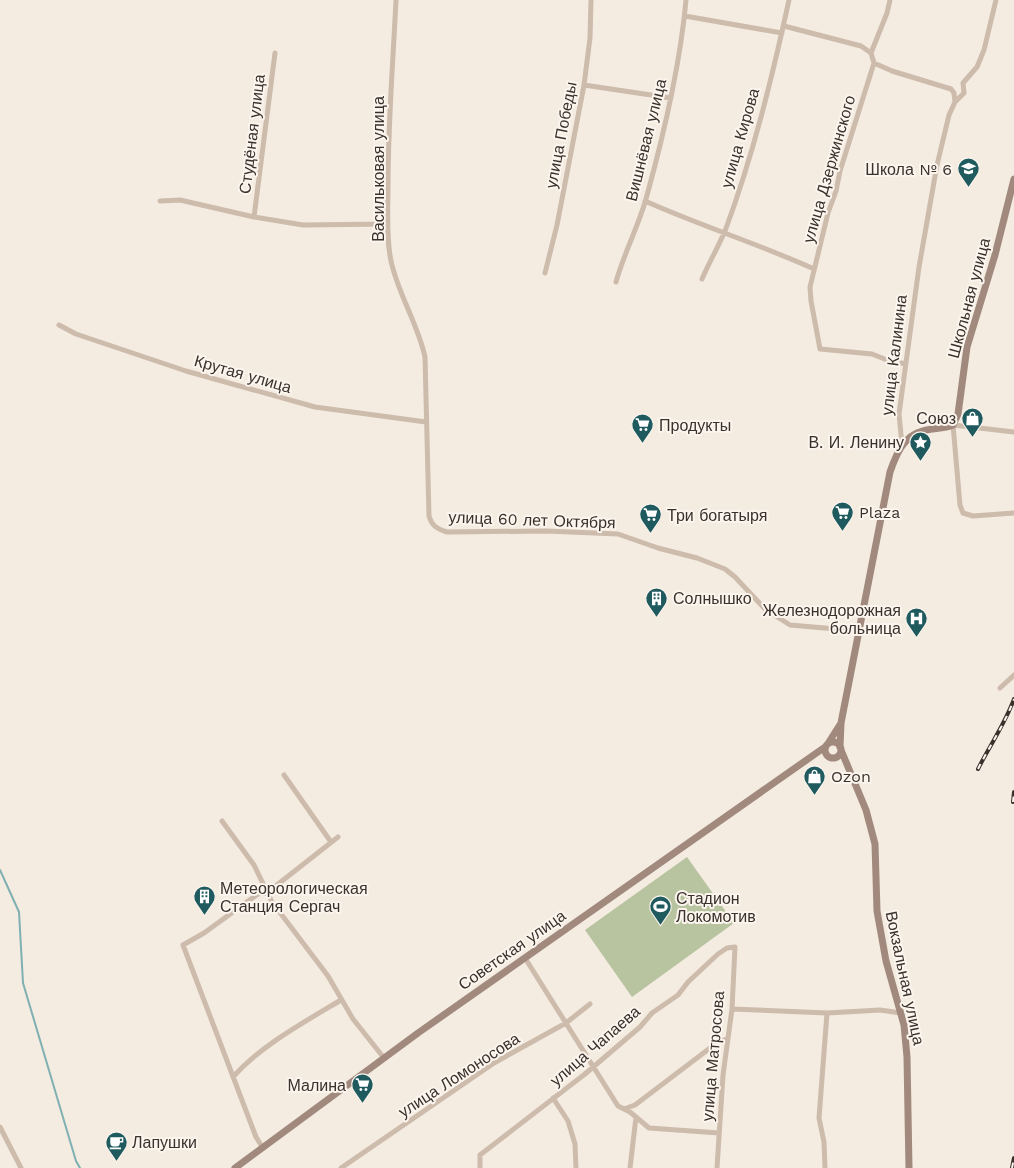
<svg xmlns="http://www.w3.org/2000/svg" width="1014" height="1168" font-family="'Work Sans',sans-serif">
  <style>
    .pitch { fill: #b8c4a0 }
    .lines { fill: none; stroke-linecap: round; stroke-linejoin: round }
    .stream { stroke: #7fb0b2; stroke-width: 2 }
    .street { stroke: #cdbbac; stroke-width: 5 }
    .secondary { stroke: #a18a7d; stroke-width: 7 }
    .rail-casing { stroke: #3b302b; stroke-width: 4 }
    .rail { stroke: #fbf5ee; stroke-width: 2; stroke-dasharray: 5.5; stroke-linecap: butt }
    .labels { text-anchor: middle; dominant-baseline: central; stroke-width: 4; stroke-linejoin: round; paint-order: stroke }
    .street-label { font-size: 16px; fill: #3b302b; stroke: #fbf5ee }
    .poi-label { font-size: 16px; fill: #3b302b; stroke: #fbf5ee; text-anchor: start }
  </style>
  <rect width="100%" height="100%" fill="#f4ebe1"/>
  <path class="pitch" d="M687,857L734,923L632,997L585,930Z"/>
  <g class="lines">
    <path class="stream" d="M0,870L19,912L23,983L76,1161L80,1168"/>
    <path class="street" d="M396,0C393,62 388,124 388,186C388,210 386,237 391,261C398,294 418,324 425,357L429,516C432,526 437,529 447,532L546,531L618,534L658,548L697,558L725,569L735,577L765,609L790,625L859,631
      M890,0L887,13L871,53L874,63L840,171L836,191L828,213L810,287L811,301L820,349L872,354L887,360L906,364
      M685,16L782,33
      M784,26L861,46L871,53
      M874,63L892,71L951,89L954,93L955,102
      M584,85L671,98
      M160,201L180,200L254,217L303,225L387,224
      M645,201C701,226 759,244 814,269
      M254,217L275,53
      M545,273L557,225L584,85L590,38L591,0
      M702,279C709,263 718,247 725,231C753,156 772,78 789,0
      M616,282C624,253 638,227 646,199C664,134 680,67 686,0
      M59,325L76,334L186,371L315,407L426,422
      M1014,432L953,425L960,505L963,513L973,516L1014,513
      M902,445L899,414L919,267L937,165L949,115L955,102L964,93L963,83L977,67L984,50L996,0
      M1000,688L1014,675
      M284,775L331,842
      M222,821L254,865L272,902L328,976L353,1019L384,1058
      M525,958L618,1106L630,1112L636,1117L630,1168
      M732,1009L827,1013L880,1010L901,1013
      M233,1077C260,1046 306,1021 341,1000
      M553,1098L568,1121L575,1144L576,1168
      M624,1109L635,1105L718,1042L727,1039
      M636,1117L649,1128L719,1133
      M0,1127L21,1168
      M263,1148L256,1137L183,945L204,933L258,894L268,892L338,837
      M341,1168L494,1063L566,1023L590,1004
      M480,1168V1155L585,1074L640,1027L652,1013L678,995L688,982L718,954L727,948L735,947L732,1009L723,1075L717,1168
      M825,1168L824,1142L819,1118L827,1013"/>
    <path class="secondary" d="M825 750a8 8 0 1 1 16 0a8 8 0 1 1-16 0Z
      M829,742L841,723
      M840,747L841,723L890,472C896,455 903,436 923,431C933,428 943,429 953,425L958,414L967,347L995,255L1014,179
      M841,750L866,810L875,844L877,911L886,961L904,1025L907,1057L909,1168
      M235,1168L418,1033L825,747"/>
    <defs>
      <path id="rail" d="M978,769C990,745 1005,724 1014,699
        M1013,802L1014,792
        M1012,1168L1014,1158"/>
    </defs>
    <use href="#rail" class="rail-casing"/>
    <use href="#rail" class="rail"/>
  </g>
  <defs>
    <symbol id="school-pin" viewBox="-11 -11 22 30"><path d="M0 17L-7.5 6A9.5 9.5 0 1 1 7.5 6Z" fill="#1f5a5e" stroke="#fbf5ee"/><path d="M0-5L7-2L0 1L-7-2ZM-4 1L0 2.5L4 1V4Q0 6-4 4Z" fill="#fff"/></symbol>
    <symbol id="shop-pin" viewBox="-11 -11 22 30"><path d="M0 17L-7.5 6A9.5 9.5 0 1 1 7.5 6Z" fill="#1f5a5e" stroke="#fbf5ee"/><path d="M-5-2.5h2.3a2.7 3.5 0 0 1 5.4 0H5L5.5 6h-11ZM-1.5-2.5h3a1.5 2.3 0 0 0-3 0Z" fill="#fff"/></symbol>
    <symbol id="supermarket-pin" viewBox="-11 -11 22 30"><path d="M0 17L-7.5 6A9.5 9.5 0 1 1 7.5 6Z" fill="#1f5a5e" stroke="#fbf5ee"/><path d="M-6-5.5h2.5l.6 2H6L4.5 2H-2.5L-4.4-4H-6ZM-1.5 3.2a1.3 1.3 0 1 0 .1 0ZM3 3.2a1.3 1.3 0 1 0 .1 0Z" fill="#fff"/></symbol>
    <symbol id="sight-pin" viewBox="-11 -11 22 30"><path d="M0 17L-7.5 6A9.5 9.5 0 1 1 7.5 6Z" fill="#1f5a5e" stroke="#fbf5ee"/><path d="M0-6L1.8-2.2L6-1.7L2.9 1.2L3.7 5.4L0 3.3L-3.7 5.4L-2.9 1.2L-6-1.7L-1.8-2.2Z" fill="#fff"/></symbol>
    <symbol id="building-pin" viewBox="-11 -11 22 30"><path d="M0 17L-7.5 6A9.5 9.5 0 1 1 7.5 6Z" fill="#1f5a5e" stroke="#fbf5ee"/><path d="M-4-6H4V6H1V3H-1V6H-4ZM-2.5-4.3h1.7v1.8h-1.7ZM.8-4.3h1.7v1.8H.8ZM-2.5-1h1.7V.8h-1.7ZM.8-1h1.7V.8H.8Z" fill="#fff"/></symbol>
    <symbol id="hospital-pin" viewBox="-11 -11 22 30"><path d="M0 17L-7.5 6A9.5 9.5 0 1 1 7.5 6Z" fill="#1f5a5e" stroke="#fbf5ee"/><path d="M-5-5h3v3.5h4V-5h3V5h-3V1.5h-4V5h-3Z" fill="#fff"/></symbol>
    <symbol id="stadium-pin" viewBox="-11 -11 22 30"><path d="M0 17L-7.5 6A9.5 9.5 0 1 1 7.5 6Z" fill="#1f5a5e" stroke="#fbf5ee"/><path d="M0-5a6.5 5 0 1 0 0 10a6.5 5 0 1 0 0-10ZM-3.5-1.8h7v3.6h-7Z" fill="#fff"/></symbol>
    <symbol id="cafe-pin" viewBox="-11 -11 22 30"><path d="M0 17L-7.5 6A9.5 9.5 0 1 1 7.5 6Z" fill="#1f5a5e" stroke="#fbf5ee"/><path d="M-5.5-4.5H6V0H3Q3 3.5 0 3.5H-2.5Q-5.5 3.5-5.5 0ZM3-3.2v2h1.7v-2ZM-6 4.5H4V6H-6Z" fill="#fff"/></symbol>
  </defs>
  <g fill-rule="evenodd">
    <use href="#school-pin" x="956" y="156" width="25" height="34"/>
    <use href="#shop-pin" x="960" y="406" width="25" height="34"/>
    <use href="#supermarket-pin" x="630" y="412" width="25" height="34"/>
    <use href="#sight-pin" x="908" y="430" width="25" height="34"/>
    <use href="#supermarket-pin" x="830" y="500" width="25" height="34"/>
    <use href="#supermarket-pin" x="638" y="502" width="25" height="34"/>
    <use href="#building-pin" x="644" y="586" width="25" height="34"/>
    <use href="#hospital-pin" x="904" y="606" width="25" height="34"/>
    <use href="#shop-pin" x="802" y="764" width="25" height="34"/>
    <use href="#building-pin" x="192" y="884" width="25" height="34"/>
    <use href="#stadium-pin" x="648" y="894" width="25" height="34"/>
    <use href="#supermarket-pin" x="350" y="1072" width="25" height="34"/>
    <use href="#cafe-pin" x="104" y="1130" width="25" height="34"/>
  </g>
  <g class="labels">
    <g class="street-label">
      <text transform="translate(252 134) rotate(-83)">Студёная улица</text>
      <text transform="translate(561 135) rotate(-79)">улица Победы</text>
      <text transform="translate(740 138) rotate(-74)">улица Кирова</text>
      <text transform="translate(646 140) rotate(-76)">Вишнёвая улица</text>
      <text transform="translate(378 169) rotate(-90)">Васильковая улица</text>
      <text transform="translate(829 169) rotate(-74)">улица Дзержинского</text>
      <text transform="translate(969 298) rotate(-75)">Школьная улица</text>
      <text transform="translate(894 355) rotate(-83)">улица Калинина</text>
      <text transform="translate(243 374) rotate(16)">Крутая улица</text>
      <text transform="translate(532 520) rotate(2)">улица 60 лет Октября</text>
      <text transform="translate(512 950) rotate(-35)">Советская улица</text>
      <text transform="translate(905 978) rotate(78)">Вокзальная улица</text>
      <text transform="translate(595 1046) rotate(-41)">улица Чапаева</text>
      <text transform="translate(713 1056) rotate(-85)">улица Матросова</text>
      <text transform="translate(459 1075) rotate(-33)">улица Ломоносова</text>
    </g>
    <g class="poi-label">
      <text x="952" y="169" text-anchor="end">Школа № 6</text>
      <text x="956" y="418" text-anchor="end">Союз</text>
      <text x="659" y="425">Продукты</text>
      <text x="904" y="442" text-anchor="end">В. И. Ленину</text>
      <text x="859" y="512">Plaza</text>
      <text x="667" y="515">Три богатыря</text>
      <text x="673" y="598">Солнышко</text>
      <text x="901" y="610" text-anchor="end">Железнодорожная<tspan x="901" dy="18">больница</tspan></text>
      <text x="831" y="776">Ozon</text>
      <text x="220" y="888">Метеорологическая<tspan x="220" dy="18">Станция Сергач</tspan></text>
      <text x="676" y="898">Стадион<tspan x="676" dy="18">Локомотив</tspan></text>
      <text x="346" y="1085" text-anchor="end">Малина</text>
      <text x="132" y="1142">Лапушки</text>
    </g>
  </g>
</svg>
